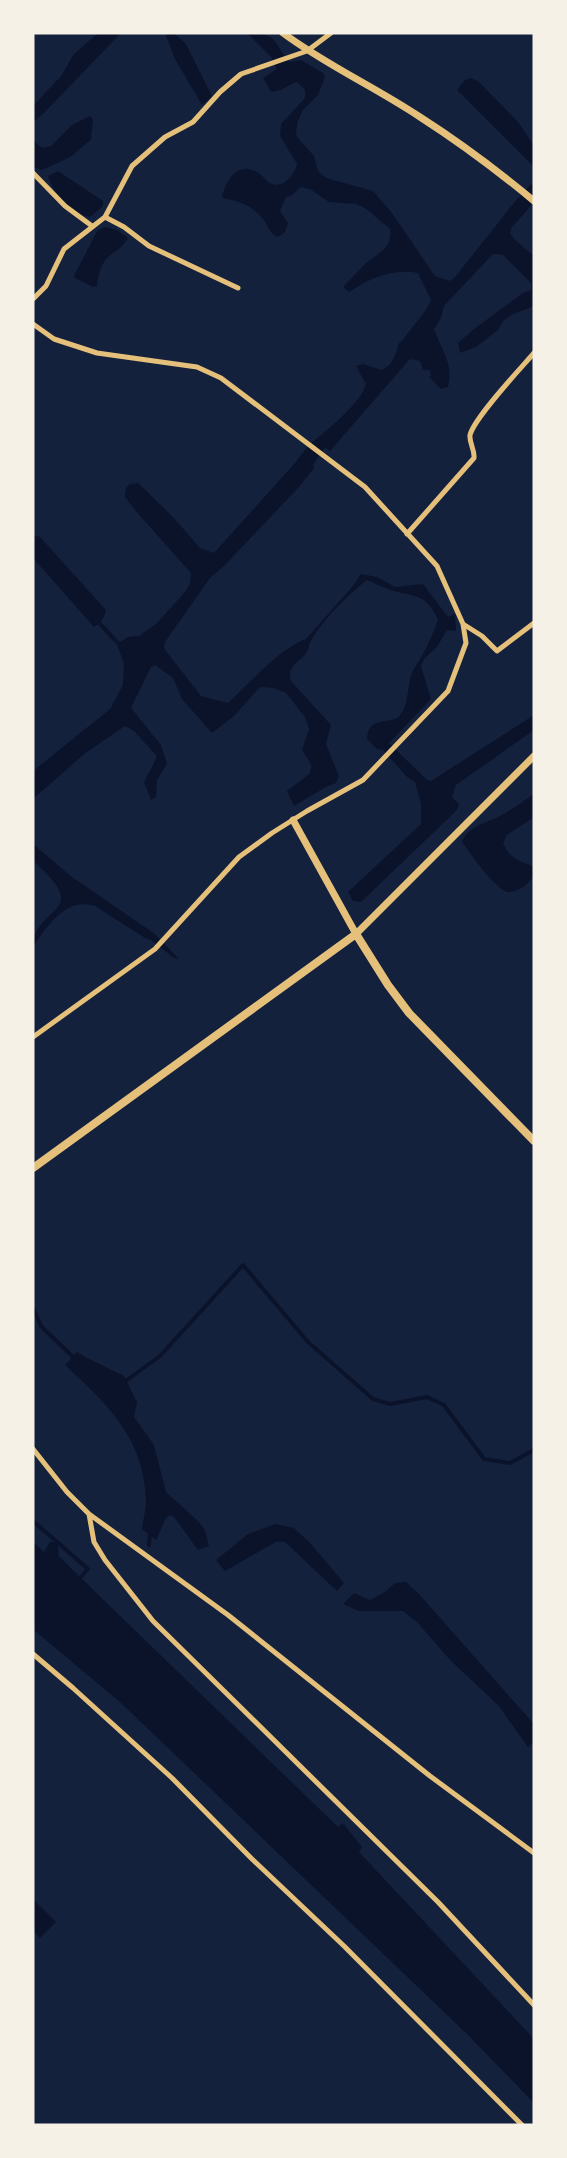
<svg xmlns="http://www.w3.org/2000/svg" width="567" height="2158" font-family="'Archivo Narrow',sans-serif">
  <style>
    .water { fill: #0b132b }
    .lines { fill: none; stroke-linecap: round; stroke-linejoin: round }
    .stream { stroke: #0b132b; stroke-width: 4 }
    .canal { stroke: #0b132b; stroke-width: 14 }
    .minor { stroke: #e5c07b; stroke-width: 5 }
    .tertiary { stroke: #e5c07b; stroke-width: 7 }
    .secondary { stroke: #e5c07b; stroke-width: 8 }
  </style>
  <rect width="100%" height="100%" fill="#14213d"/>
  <path class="water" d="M98,33H121L42,115L33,122V106L62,75L73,55Z
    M165,33H174L186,44L212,96L202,105L175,59Z
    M247,33C279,33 272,42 290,62L301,60L323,73L325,77L318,95L303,110L298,121L296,131L297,137L314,156L318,171L326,178L373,191L392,213L435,276L450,281L455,277L518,198L529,208L512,227L510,233L515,240L534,256V306L513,314L504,320L498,330L476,347L460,353L458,343L474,329L523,293L531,290V283L503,255L493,254L444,306L441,318L434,329C441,350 454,362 448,387L441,389L429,377L431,376L430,370H423L420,361L410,359L330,451L325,447L313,465L314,468L298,488L225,565L210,578L165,642L164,647L166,651L201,696L228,703C249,684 281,647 306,639L352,587L361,574L377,577L395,587L423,584L448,617L455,614L456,631L447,630L437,647L424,659L421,666L431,699L389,743L427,780L431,781L534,715V730L456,785L452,797L459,804L457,810L361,902L353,901L348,892L421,824V804L415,782L406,776L383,750L377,749L367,739C368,714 392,726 400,715C409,704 407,688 411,675C414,667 421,659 425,650C430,641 434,630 438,620C426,594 419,598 394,591C385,588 376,584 367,580C348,595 321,621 310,643C307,649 311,645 307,651C302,663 286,663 291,681L331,725L326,744L339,776L336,783L326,787L294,806L287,791L309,774L312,766L302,750L309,729L305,717L286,693L274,688L260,687L234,716L212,733L182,699L173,678L155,665L151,667L131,708L161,745L167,764L157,780L156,797L151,800L144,782L156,759V755L134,731L125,726L84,754L33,799V771L110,709L123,685L124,664L117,644L128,637L139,636L157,623L185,592L190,584L191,573L134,509L125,497L126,488L130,484L138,483L173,517L200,548L214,553L295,463C301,456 306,447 314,441C328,429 362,402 366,384L356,366L363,364L382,370C394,363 395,356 399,343L401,342L426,310L431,300L418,273C393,268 370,278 349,292L344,288V286C351,279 357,272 364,265C376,254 393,249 390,229L365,208L356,204L329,202L310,189L301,187L292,195L286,197L280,211L288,223L285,232L278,237C270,234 269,228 265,222C254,206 240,201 222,198C225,179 240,159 260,174C263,176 266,181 270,183C282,190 295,175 297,164L280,136L281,124L305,98V90L297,82C288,85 280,92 271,92L263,78L277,69L271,57Z
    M471,78L479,82L519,123L534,146V167L457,90L465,80Z
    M90,116L93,120L91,140C83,145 78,152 70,157C61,162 51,166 42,170L33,167V140L42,148L51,146L72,125Z
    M58,171L103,201V206L90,217C71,214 53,193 48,176Z
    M105,227L117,230L128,238C123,248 114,251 107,258C100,266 98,275 97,286L93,287L75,278L74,276L97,231Z
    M33,535L40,537L106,610C104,619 101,622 94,627L33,558Z
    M534,794V817L507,835L503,843C510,859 519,860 534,867V877C528,883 520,891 510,892C498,894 470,853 462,842C467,828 484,823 496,818C509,812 522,802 534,794Z
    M33,844L72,877L155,934L179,959L174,958L151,940L145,938L95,906C66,897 47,926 33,947C33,905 96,915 33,861Z
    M77,1352L85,1357L124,1376L137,1402L134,1417L154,1445L166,1492L199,1522L205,1530L209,1546L198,1550L174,1517L170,1515L166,1518L156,1540L142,1529C143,1520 146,1510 146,1501C144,1438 108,1405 65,1365Z
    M276,1524L294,1528L311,1544L344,1583L337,1591L285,1542H276L225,1571L216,1560L248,1534Z
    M33,1542L44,1552L50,1542H54L58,1545L59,1556L82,1579L338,1827L343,1823L362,1847L359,1852L534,2039V2103L467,2034L120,1702L35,1631L33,1629Z
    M406,1582L418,1593L534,1724V1742L528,1747L498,1705L451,1661L417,1622L403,1611H359L343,1604L354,1593L370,1600L385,1592L395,1583Z
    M33,1899L56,1922L40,1938L33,1931Z"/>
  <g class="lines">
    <path class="stream" d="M99,623L118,643
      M33,1308L41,1326L75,1359
      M123,1383L160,1356L243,1265L308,1342L373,1399L390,1404L427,1397L444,1405L484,1459L510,1463L534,1450
      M33,1521L88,1569L78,1580
      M149,1545L150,1533"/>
    <path class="canal" d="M512,216L534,191"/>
    <path class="minor" d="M33,173L65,206L92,226
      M105,217L124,227L149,246L238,288
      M33,299L46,286L64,249L105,217L132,166L165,137L193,122L220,92L241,74L307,51L331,33
      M33,324L54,339L97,353L197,367L221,378L365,487L437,566L463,624L466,643L448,691L363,780L307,811L272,833L239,857L155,949L33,1037
      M407,534L474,458C475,450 469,443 470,435C474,418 520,369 534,353
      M463,624L482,636L497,651L534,623
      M33,1449L67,1492L89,1514L228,1615L430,1776L534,1853
      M89,1514L94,1542L105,1560L153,1621L438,1902L534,2005
      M33,1654L73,1688L172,1778L252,1859L344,1946L522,2125"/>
    <path class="tertiary" d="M283,33C326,65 375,87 420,117C459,142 498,171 534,201
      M293,820L356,934L534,756"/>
    <path class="secondary" d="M33,1168L356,934L388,985L409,1013L534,1141"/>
  </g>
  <rect width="567" height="2158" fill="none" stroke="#f6f1e7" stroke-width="69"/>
</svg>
